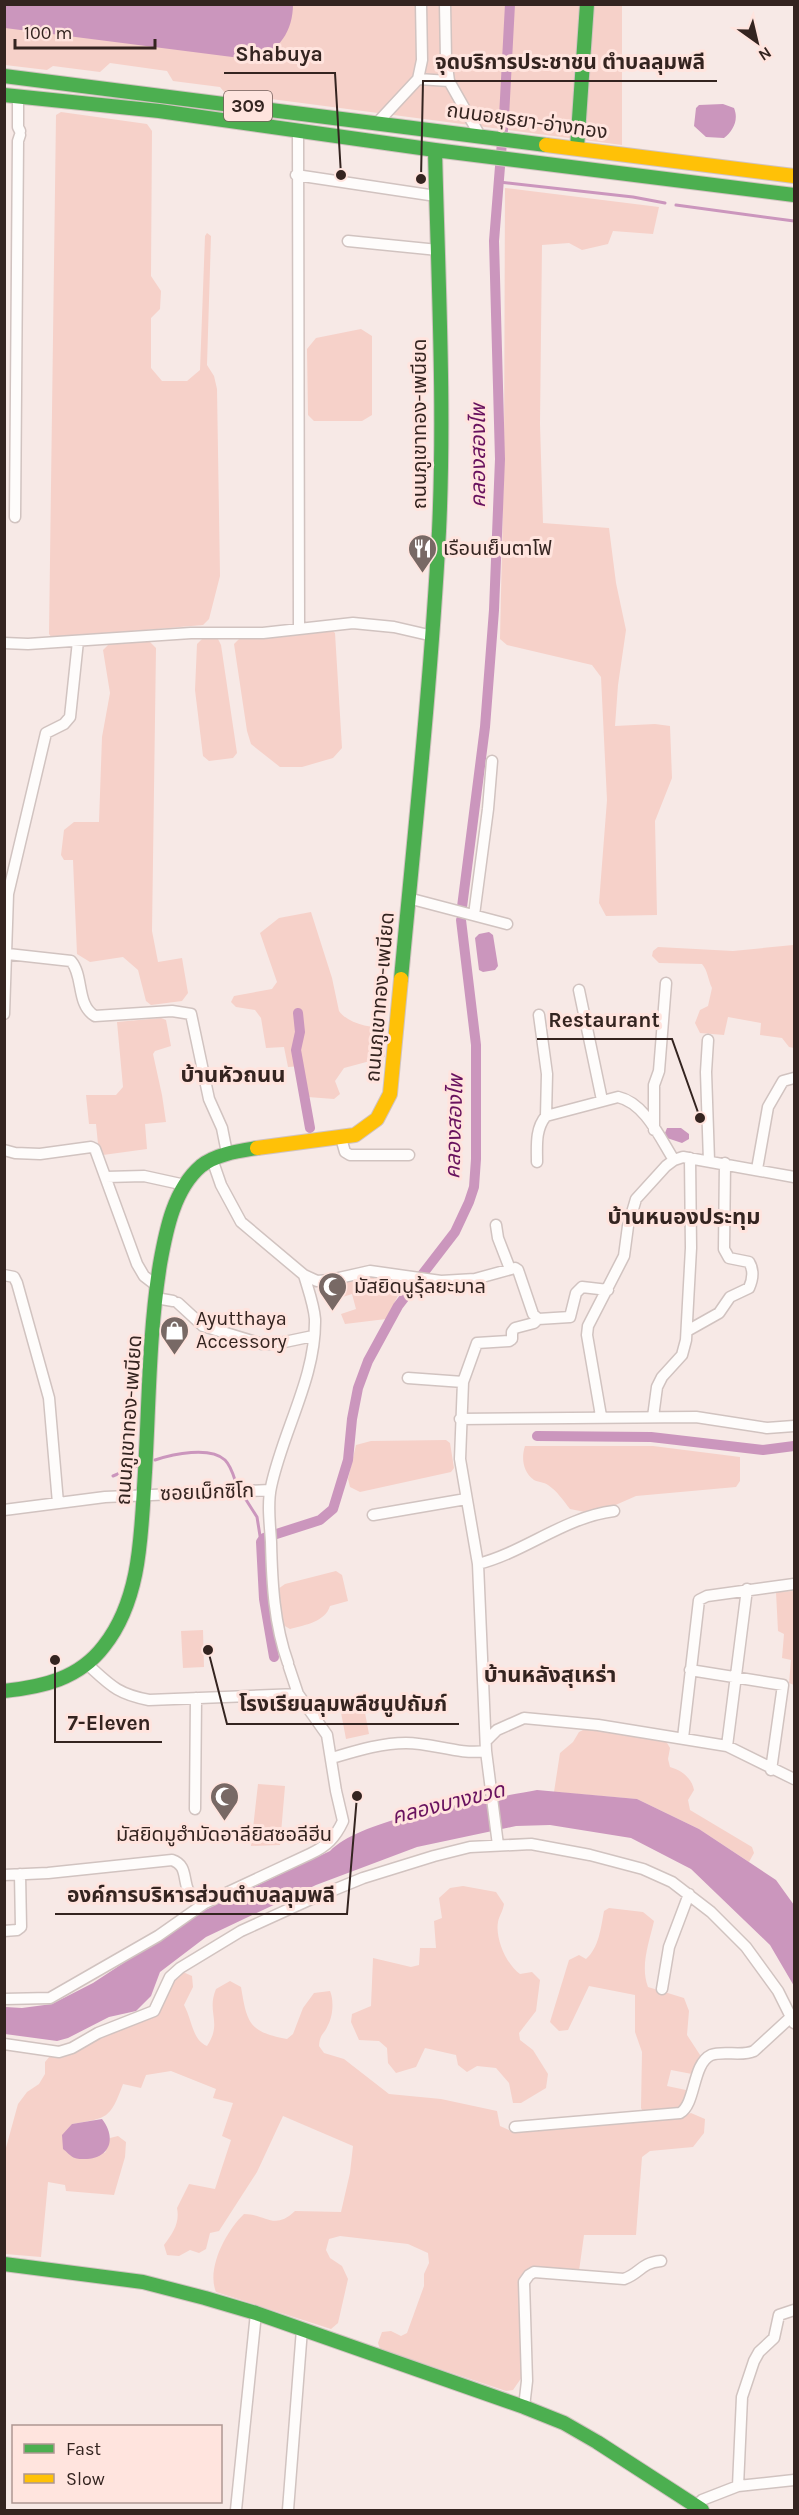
<svg xmlns="http://www.w3.org/2000/svg" width="799" height="2515" font-family="Karla,'Noto Sans Thai',sans-serif">
  <style>
    .green { fill: #f6d1c9 }
    .water { fill: #cb96bd }
    .lines { fill: none; stroke-linecap: round; stroke-linejoin: round }
    .stream { stroke: #cb96bd; stroke-width: 3 }
    .canal { stroke: #cb96bd; stroke-width: 10 }
    .street-casing { stroke: #d1c3c0; stroke-width: 13 }
    .fast-casing { stroke: #d1c3c0; stroke-width: 16 }
    .slow-casing { stroke: #d1c3c0; stroke-width: 16 }
    .street { stroke: #fefcfb; stroke-width: 10 }
    .fast { stroke: #4caf50; stroke-width: 14 }
    .slow { stroke: #ffc107; stroke-width: 14 }
    .labels { text-anchor: middle; dominant-baseline: central; stroke-width: 6; stroke-linejoin: round; paint-order: stroke }
    .shield { fill: #ffe4de; stroke: #715e59; stroke-width: 1.5 }
    .shield-label { font-size: 18px; font-weight: bold; fill: #342420 }
    .street-label { font-size: 20px; fill: #342420; stroke: #ffe4de }
    .poi-label { font-size: 20px; fill: #342420; stroke: #ffe4de; text-anchor: start }
    .water-label { font-size: 21px; font-style: italic; fill: #69125e; stroke: #ffe4de }
    .quarter-label { font-size: 22px; font-weight: bold; fill: #342420; stroke: #ffe4de }
    .leader { fill: none; stroke: #342420; stroke-width: 2 }
    .callout-dot { fill: #342420; stroke: #ffe4de; stroke-width: 2 }
    .callout-label { font-size: 21px; text-anchor: middle; font-weight: bold; fill: #342420; stroke: #ffe4de; stroke-width: 6; stroke-linejoin: round; paint-order: stroke }
  </style>
  <rect width="100%" height="100%" fill="#f7e9e6"/>
  <path class="green" d="M5,5H622V145L225,93L220,87L173,81L167,71L110,63L100,72L53,66L47,70L5,65Z
    M61,112L147,124L152,131L151,276L161,291L160,309L151,318V368L162,381H187L200,370L205,236L207,233L211,236L207,365L214,376L217,389L220,576L209,619L203,625L52,638L49,634L56,115Z
    M505,188L659,207L653,234L613,231L608,244L582,250L569,243L542,245L540,424L543,523L609,528L616,583L626,630L618,685L615,726L655,724L670,726L672,778L655,821L657,915L606,916L599,903L607,800L601,677L592,665L507,645L500,639L504,459Z
    M361,329L372,336V415L362,421H314L308,415L307,349L316,338Z
    M332,630L335,633L342,748L333,758L302,767H280L251,744L247,731L234,644L241,637Z
    M203,638L218,639L221,645L237,753L233,758L209,761L203,756L195,690L197,644Z
    M149,641L156,648L152,931L158,962L182,958L188,993L182,1001L151,1005L146,1001L138,970L123,957L90,962L77,954L73,860H64L61,855L64,830L74,822H99L102,737L110,693L103,650L110,643Z
    M311,912L332,978L339,1011C348,1024 372,1028 386,1028L385,1057L344,1068L335,1081L340,1094L334,1099L308,1097L302,1066L288,1067L284,1047L266,1048L261,1018L255,1010L236,1007L231,1002L234,996L272,989L277,982L260,933L279,918Z
    M794,942V1048L789,1047L782,1038L760,1035L761,1023L728,1017L724,1035L700,1033L695,1023L700,1010L708,1006L712,988C708,980 708,971 702,964L659,963L652,956L653,951L658,947L733,951L793,945Z
    M161,1018L166,1020L171,1046L155,1051L153,1054L162,1095L166,1122L145,1124L147,1149L103,1155L98,1144L96,1124H89L86,1095H116L123,1087L117,1022Z
    M359,1275L407,1278L386,1319L345,1324L341,1314L356,1309L352,1294L330,1301L325,1284Z
    M446,1440L450,1443L454,1468L451,1472L360,1492L350,1487L348,1479L356,1445L371,1441Z
    M525,1446H653L740,1457V1481L736,1487L636,1496L611,1507L585,1512L570,1509C563,1500 557,1491 548,1485C544,1482 538,1482 534,1480C523,1472 521,1458 525,1446Z
    M336,1571L342,1575L348,1601L330,1606C325,1622 305,1625 290,1629L283,1625L278,1589L285,1584Z
    M794,1591V1685L789,1683L791,1660L782,1658L784,1634L778,1631L776,1592Z
    M203,1630L204,1667L183,1668L181,1631Z
    M362,1697L369,1734L346,1739L339,1702Z
    M585,1729L666,1741L670,1748L668,1759L670,1767C681,1770 692,1778 694,1790L688,1800L690,1810L752,1847L754,1853L749,1862L699,1829L637,1799L554,1792L560,1753L573,1742L579,1732Z
    M258,1784L285,1786L280,1845L251,1846Z
    M463,1886L496,1892L504,1904C503,1911 499,1916 498,1922C495,1939 507,1965 520,1974L532,1972L540,1980L536,2011L519,2033L520,2040L533,2050L548,2074L546,2088L521,2103H513L509,2083L496,2068L477,2066L467,2072L458,2065L456,2055L425,2048L416,2067L396,2073L388,2063L387,2048L379,2041L359,2040L351,2022L352,2014L371,2006L373,1958L411,1967L419,1965L420,1948H436L434,1921L442,1918L439,1898L450,1888Z
    M609,1908L643,1912L654,1921C649,1943 640,1966 648,1987L684,1998L689,2011L687,2035L702,2058L692,2074L671,2070L667,2086L686,2090L683,2105L676,2110L643,2112L641,2108L642,2052L635,2032V1995L589,1986L568,2030L559,2031L550,2022L569,1960L579,1955L586,1959C599,1948 601,1927 604,1911Z
    M183,1972L192,1976L193,1987L184,2005C192,2019 192,2040 207,2046C223,2022 206,2013 216,1989L230,1981L241,1987C247,2023 249,2032 287,2039L293,2034L303,2008L314,1993L330,1991C334,2000 333,2016 328,2025C324,2035 320,2033 319,2046L324,2053L344,2059L389,2094L441,2099L497,2111L500,2126L513,2132L678,2118L691,2113L705,2119L704,2133L693,2147L650,2151L642,2157L636,2235H584L579,2271C562,2270 528,2261 520,2280L522,2377L513,2390L506,2391L380,2349L378,2343L382,2332L391,2331L401,2336L407,2333L424,2286V2274L429,2263L428,2253L408,2244L340,2236L329,2239L326,2250L330,2258L342,2266L348,2279L338,2323L331,2329L216,2292C206,2268 227,2230 244,2214C266,2214 274,2231 295,2211L341,2212L350,2173L353,2146L283,2116L257,2172L219,2231L210,2233L206,2249L199,2253L190,2250L179,2256L167,2255L164,2245C173,2233 180,2223 177,2208L189,2184L215,2189L231,2140L222,2136L233,2103L213,2098L216,2089L171,2071L146,2075L141,2088L123,2084C110,2119 108,2118 72,2124L105,2153L110,2138L118,2136L126,2142L125,2157L114,2195L66,2191L65,2185L48,2182L41,2257L5,2254L4,2155L18,2104L27,2092L39,2084L45,2074V2062L50,2056L74,2052L102,2037L148,2019L173,1980Z"/>
  <path class="water" d="M5,4H293C293,33 277,55 248,59L5,28Z
    M723,104L734,108C739,120 733,131 724,138L706,137L694,126L696,108L699,105Z
    M489,932L493,935L498,966L495,970L483,972L479,970L475,938L479,934Z
    M667,1128H681L689,1134V1139L682,1143L667,1138L665,1133Z
    M537,1790L637,1799L699,1829L776,1880L794,1905V1986L770,1945L691,1869L631,1838L550,1825L516,1826L417,1847L316,1885L206,1937L160,1972L151,1996L136,2011L109,2017L68,2038L57,2041L5,2034V2007L22,2008L52,2004L93,1983L201,1912L330,1851C364,1816 486,1800 537,1790Z
    M102,2119C117,2138 110,2159 84,2159C83,2159 76,2159 75,2158C71,2157 66,2151 63,2149L62,2135L72,2124Z"/>
  <g class="lines">
    <path class="stream" d="M499,182L633,197L665,203
      M676,205L794,221
      M155,1460C173,1454 210,1446 225,1460C232,1467 234,1478 237,1486
      M113,1476L139,1465
      M243,1495L257,1517L261,1542"/>
    <path class="canal" d="M462,907L485,727L494,610L500,459L494,241L504,117L510,4
      M298,1013L300,1032L296,1050L310,1128
      M537,1436L651,1437L763,1450L794,1446
      M274,1657L264,1599L261,1542L264,1538L320,1520L333,1509L348,1460L352,1419L358,1388L368,1361L398,1306L455,1232L469,1202L474,1187L476,1159V1045L461,920"/>
    <defs>
      <path id="street" d="M445,4L446,59L449,81L479,134
        M418,79L449,81
        M18,97V127L20,131
        M378,122L418,79L422,60L421,4
        M298,130L299,629
        M296,175L436,196
        M348,241L438,250
        M15,517L18,141L20,135
        M4,643L28,644L191,633H263L353,623L394,627L433,636
        M408,898L507,924
        M474,915L488,809L492,761
        M8,954L71,961C84,976 76,1005 95,1016L172,1011L191,1014L209,1099L222,1128L227,1153
        M579,990L602,1100
        M4,1014L8,894L46,733L64,724L70,717L78,641
        M539,1015L547,1074L546,1116
        M708,1040L706,1072L709,1161
        M654,1130V1085L659,1071L666,983
        M341,1138L345,1152L350,1155H409
        M4,1150L15,1153L40,1154L91,1147L95,1149L137,1264L144,1276L157,1286
        M212,1159L221,1185L241,1222L304,1275L317,1281L330,1280L370,1271L441,1281L475,1279L515,1268L518,1270L533,1314L538,1319L570,1317L576,1293L582,1287L608,1290
        M537,1162C537,1146 535,1129 546,1116L618,1097C645,1103 660,1138 674,1160
        M757,1169L768,1107L783,1081L794,1078
        M106,1177L144,1176L185,1185
        M496,1225L498,1238L510,1269
        M4,1275L14,1277L17,1283L49,1398L58,1503
        M156,1298L173,1301
        M178,1303L203,1326L262,1344H275L313,1336
        M687,1331L719,1313L730,1297L749,1288C753,1279 754,1270 749,1262L729,1258L724,1249L725,1163
        M408,1378L463,1382L460,1459L478,1564L486,1751
        M463,1382L477,1343L509,1341L512,1339V1332L515,1328L534,1323L538,1319
        M601,1416L587,1335L588,1326L624,1256L628,1226L636,1199L666,1166L674,1160L683,1157L794,1177
        M653,1417L657,1387L662,1377L682,1355L686,1340L691,1248L690,1158
        M460,1419L696,1417L767,1428L794,1426
        M4,1510L105,1497L270,1490
        M373,1515L466,1499
        M478,1564C525,1552 565,1517 614,1511
        M288,1663C274,1624 272,1583 271,1542C270,1524 267,1504 271,1487C283,1430 316,1378 315,1319C314,1305 308,1289 304,1275
        M87,1664C110,1685 117,1694 149,1700L298,1694
        M690,1670L783,1685L771,1770
        M683,1738L699,1600L707,1596L794,1584
        M486,1741L497,1730L524,1718L598,1725L727,1746L794,1779
        M727,1746L747,1589
        M332,1758C356,1751 381,1743 406,1743C433,1743 459,1755 486,1751L498,1845
        M195,1809L196,1698
        M4,1875L48,1873L172,1860C187,1865 183,1878 188,1890C192,1897 198,1899 205,1903
        M4,1931L17,1930L21,1927L20,1874
        M662,1989L669,1947L689,1894
        M4,1999L50,1998L158,1936L205,1903L310,1854C327,1846 335,1838 343,1821L336,1791L327,1735L298,1694L289,1667
        M4,2044L59,2052L72,2048L98,2033L154,2011L170,1977L180,1968L241,1931L309,1900L363,1878L434,1856L470,1847L531,1844L590,1855L643,1869L672,1882L711,1912L746,1947L778,1991L794,2023
        M515,2127L680,2113C696,2104 692,2064 711,2055C724,2050 741,2057 754,2051L791,2017
        M524,2407L527,2381L524,2282L529,2275L534,2272L624,2279C641,2273 640,2263 661,2261
        M738,2486L794,2480
        M695,2507L702,2500L738,2486L742,2397L754,2361L759,2352L774,2338L779,2315L794,2310
        M236,2510L256,2313
        M288,2510L302,2329"/>
      <path id="fast" d="M4,76L546,145
        M4,95L159,111L435,150L794,195
        M577,148L587,4
        M401,979C415,830 431,681 439,531C445,405 438,277 435,150
        M4,1691C42,1687 79,1679 104,1646C142,1598 141,1531 145,1472C149,1403 149,1332 160,1264C166,1230 174,1189 201,1166C216,1154 239,1151 257,1148
        M4,2264L143,2282L205,2298L256,2313L524,2407L564,2423L597,2442L702,2510"/>
      <path id="slow" d="M546,145L794,176
        M257,1148L355,1135L377,1119L390,1094L401,979"/>
    </defs>
    <use href="#street" class="street-casing"/>
    <use href="#fast" class="fast-casing"/>
    <use href="#slow" class="slow-casing"/>
    <use href="#street" class="street"/>
    <use href="#fast" class="fast"/>
    <use href="#slow" class="slow"/>
  </g>
  <defs>
    <symbol id="restaurant-pin" viewBox="-11 -11 22 30"><path d="M0 17L-7.5 6A9.5 9.5 0 1 1 7.5 6Z" fill="#786965" stroke="#ffe4de"/><path d="M-5-6h1v4h1v-4h1v4h1v-4h1v5L-1.5 .5V6h-2V.5L-5-1ZM5-6V6H3V1.5H1.5Q1.5-4 5-6Z" fill="#fff"/></symbol>
    <symbol id="mosque-pin" viewBox="-11 -11 22 30"><path d="M0 17L-7.5 6A9.5 9.5 0 1 1 7.5 6Z" fill="#786965" stroke="#ffe4de"/><path d="M3.5-4.9A6 6 0 1 0 3.5 4.9A5 5 0 1 1 3.5-4.9Z" fill="#fff"/></symbol>
    <symbol id="shop-pin" viewBox="-11 -11 22 30"><path d="M0 17L-7.5 6A9.5 9.5 0 1 1 7.5 6Z" fill="#786965" stroke="#ffe4de"/><path d="M-5-2.5h2.3a2.7 3.5 0 0 1 5.4 0H5L5.5 6h-11ZM-1.5-2.5h3a1.5 2.3 0 0 0-3 0Z" fill="#fff"/></symbol>
  </defs>
  <g fill-rule="evenodd">
    <use href="#restaurant-pin" x="406" y="532" width="33" height="45"/>
    <use href="#mosque-pin" x="316" y="1270" width="33" height="45"/>
    <use href="#shop-pin" x="158" y="1314" width="33" height="45"/>
    <use href="#mosque-pin" x="208" y="1780" width="33" height="45"/>
  </g>
  <g class="labels">
    <rect class="shield" x="224" y="91" width="48" height="30" rx="4.5"/>
    <g class="shield-label">
      <text x="248" y="106">309</text>
    </g>
    <g class="street-label">
      <text transform="translate(527 121) rotate(8)">ถนนอยุธยา-อ่างทอง</text>
      <text transform="translate(419 424) rotate(-90)">ถนนภูเขาทอง-เพนียด</text>
      <text transform="translate(380 997) rotate(-85)">ถนนภูเขาทอง-เพนียด</text>
      <text transform="translate(129 1420) rotate(-86)">ถนนภูเขาทอง-เพนียด</text>
      <text transform="translate(207 1492) rotate(-2)">ซอยเม็กซิโก</text>
    </g>
    <g class="poi-label">
      <text x="443" y="548">เรือนเย็นตาโฟ</text>
      <text x="354" y="1286">มัสยิดนูรุ้ลยะมาล</text>
      <text x="196" y="1318">Ayutthaya<tspan x="196" dy="23">Accessory</tspan></text>
      <text x="224" y="1834" text-anchor="middle">มัสยิดมูฮำมัดอาลียิสซอลีฮีน</text>
    </g>
    <g class="water-label">
      <text transform="translate(478 456) rotate(-90)">คลองสองไพ</text>
      <text transform="translate(454 1127) rotate(-88)">คลองสองไพ</text>
      <text transform="translate(448 1803) rotate(-14)">คลองบางขวด</text>
    </g>
    <g class="quarter-label">
      <text x="233" y="1075">บ้านหัวถนน</text>
      <text x="684" y="1217">บ้านหนองประทุม</text>
      <text x="550" y="1675">บ้านหลังสุเหร่า</text>
    </g>
  </g>
  <path class="leader" d="M341 175L335 73H224M421 179L423 81H717M700 1118L672 1039H537M208 1650L227 1724H459M55 1660L55 1742H162M357 1796L347 1914H55"/>
  <g class="callout-dot">
    <circle cx="341" cy="175" r="6"/>
    <circle cx="421" cy="179" r="6"/>
    <circle cx="700" cy="1118" r="6"/>
    <circle cx="208" cy="1650" r="6"/>
    <circle cx="55" cy="1660" r="6"/>
    <circle cx="357" cy="1796" r="6"/>
  </g>
  <g class="callout-label">
    <text x="279" y="61">Shabuya</text>
    <text x="570" y="69">จุดบริการประชาชน ตำบลลุมพลี</text>
    <text x="604" y="1027">Restaurant</text>
    <text x="343" y="1711">โรงเรียนลุมพลีชนูปถัมภ์</text>
    <text x="109" y="1730">7-Eleven</text>
    <text x="201" y="1902">องค์การบริหารส่วนตำบลลุมพลี</text>
  </g>
  <rect width="799" height="2515" fill="none" stroke="#342420" stroke-width="12"/>
  <rect x="12" y="2425" width="210" height="78" fill="#ffe4de" stroke="#ae9792" stroke-width="1.5"/>
  <rect x="24" y="2444" width="30" height="9" fill="#4caf50" stroke="#ae9792" stroke-width="1.5"/>
  <text x="66" y="2455" font-size="18" fill="#342420">Fast</text>
  <rect x="24" y="2474" width="30" height="9" fill="#ffc107" stroke="#ae9792" stroke-width="1.5"/>
  <text x="66" y="2485" font-size="18" fill="#342420">Slow</text>
  <g transform="translate(757 42) rotate(146)" stroke="#ffe4de" stroke-width="4.5" paint-order="stroke">
  <path d="M0-4.5L10 22L0 15L-10 22Z" fill="#342420"/>
  <text y="-9" font-size="16" font-weight="bold" text-anchor="middle" fill="#342420">N</text>
  </g>
  <path d="M15 39v9h140v-9" fill="none" stroke="#342420" stroke-width="3"/>
  <text x="24" y="39" font-size="18" fill="#342420" stroke="#ffe4de" stroke-width="4.5" paint-order="stroke">100 m</text>
</svg>
